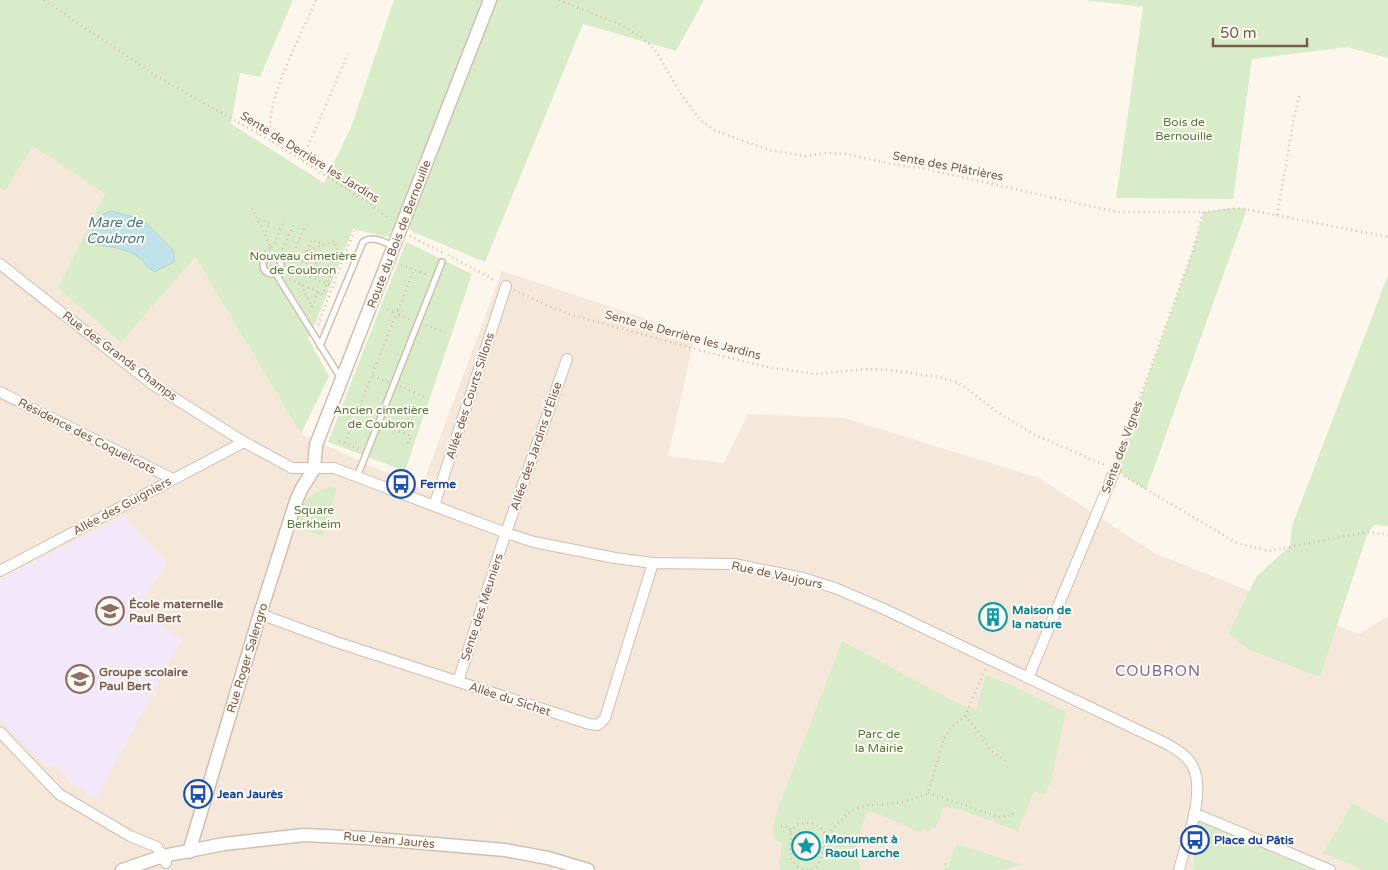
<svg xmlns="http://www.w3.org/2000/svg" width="1388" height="870" font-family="'Varela Round',sans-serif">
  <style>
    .residential { fill: #f5e8da }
    .education { fill: #f3e8fa }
    .green { fill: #d8ecc9 }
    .water { fill: #bfe3e8; stroke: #a5d3da }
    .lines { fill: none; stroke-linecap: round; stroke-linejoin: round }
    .service-casing { stroke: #d1beb0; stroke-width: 8 }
    .minor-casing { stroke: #d1beb0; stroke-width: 12 }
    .tertiary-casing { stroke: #d1beb0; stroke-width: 15 }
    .path { stroke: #d9b8a5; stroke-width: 2.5; stroke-dasharray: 1 4; stroke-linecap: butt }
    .service { stroke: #fff; stroke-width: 5 }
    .minor { stroke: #fff; stroke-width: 10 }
    .tertiary { stroke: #fff; stroke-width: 12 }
    .labels { text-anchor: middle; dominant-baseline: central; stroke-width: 4; stroke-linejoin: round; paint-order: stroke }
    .park-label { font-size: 12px; fill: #537a41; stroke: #fffaf3 }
    .street-label { font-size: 12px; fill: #7a5c4d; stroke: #fffaf3 }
    .transit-label { font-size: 12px; font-weight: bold; fill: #164399; stroke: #fffaf3; text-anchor: start }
    .education-label { font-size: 12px; font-weight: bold; fill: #785e54; stroke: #fffaf3; text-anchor: start }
    .culture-label { font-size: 12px; font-weight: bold; fill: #0d838f; stroke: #fffaf3; text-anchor: start }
    .water-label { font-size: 14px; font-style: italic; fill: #437c86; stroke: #fffaf3 }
    .quarter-label { font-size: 15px; letter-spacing: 1px; fill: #846695; stroke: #fffaf3 }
  </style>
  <rect width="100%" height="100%" fill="#fdf6ec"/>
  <path class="residential" d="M33,145L105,194L58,288L195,257L301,434L421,489L502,271L695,335L668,456L724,463L748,414L844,418L1039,478L1156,554L1359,634L1388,616V870H568L553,866V870H0V188L5,191Z"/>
  <path class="education" d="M123,516L167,563L137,609L182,639L96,799L70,782L64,775V773L54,765L48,768L0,720V579Z"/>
  <path class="green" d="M0,0H293L260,77L240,73L231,124L324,183L352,125L394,0H704L676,51L583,24L485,262L413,232L397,219L388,237L353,229L314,327L308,338L329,376L301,434L195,257L121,342L58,288L105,194L33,146L5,191L0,188Z
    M1085,0H1388V58L1347,47L1252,59L1233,199L1116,198L1143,7Z
    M1231,208L1247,209L1146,490L1115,470L1193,250L1204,212Z
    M406,242L472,274L405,471L328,442Z
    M1388,275V526L1374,525L1368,532L1320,677L1250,650L1228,633L1257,576L1290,546L1292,526Z
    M328,487L337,488L323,536L295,528C303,503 302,497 328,487Z
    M842,641L965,707L976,709L986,675L1009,684L1066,712L1050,785H1048L1045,795L1034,791L1018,831L961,810L944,807L935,828L932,827L930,831L924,829L922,833C903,827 887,815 867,811L854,852L861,866L859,870H781L779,865L782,843L775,841L773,827L780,803Z
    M1353,803L1388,823V870H1364L1323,853Z
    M1198,821L1314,870H1193Z
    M957,844L965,847L1023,865L999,870H943L944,866L949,867V863Z"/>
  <path class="water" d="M110,211L134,217L146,223L174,251V262L154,272C148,268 145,262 140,258C126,247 108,247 92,244L89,240L97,218Z"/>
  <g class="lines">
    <defs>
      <path id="service" d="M263 265a9 9 0 1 1 18 0a9 9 0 1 1-18 0Z
        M276,274L340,377
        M320,346L363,242C373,235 383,242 393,246
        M357,477L442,262"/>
      <path id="minor" d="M0,264L152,384L244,442L292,468H334L506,533L534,542L615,558L653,563L734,564L803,578L835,588L884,609L1167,744C1177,750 1188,756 1193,767C1206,794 1186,842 1179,870
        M0,392L173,479
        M434,506L506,286
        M0,571L244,442
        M260,614L336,642L589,724L598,725L605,718L653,563
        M1028,678L1115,470
        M458,682L502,544L567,359
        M0,732L59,794L130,836L157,847L166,863
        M1194,813L1330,870"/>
      <path id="tertiary" d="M189,852L260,614L296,501L302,488L314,469L316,445L490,0
        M122,870L163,856L224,844L304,835L365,838L505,850L548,858L588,870"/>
    </defs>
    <use href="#service" class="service-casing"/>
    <use href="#minor" class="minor-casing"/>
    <use href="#tertiary" class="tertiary-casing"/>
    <path class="path" d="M44,0L158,77L273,142L366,201L390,220
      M559,0L619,24L643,38L656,51L679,91L700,120L716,131L769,150L805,156L826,153L846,154L891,164L926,169L1117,212H1204L1240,208L1388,237
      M273,142C272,137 270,131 270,127C270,91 302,33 316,0
      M302,160L348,54
      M252,208L271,247L265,251L267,257
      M1277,215L1295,113L1300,94
      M259,219L270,223L265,235
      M410,236L443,253
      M271,247L274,244L284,220
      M307,251L311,240L322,244
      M295,255L334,241L339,254L311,265
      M448,255L496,281
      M278,258L294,224
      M297,259L331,273L323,294L289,279L297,259L294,253L304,228
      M401,265L428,275
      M282,266L333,286
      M327,271L332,257
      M301,285L312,307L319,291
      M514,290L553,308L572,315L710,353L772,368L816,374L868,369L890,370L938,377L956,382L966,388L997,412L1033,434L1107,466
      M387,310L393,312
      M398,311L393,312L395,317L399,315L398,311L414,269
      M399,315L412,320
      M318,325L354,231
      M426,325L446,333
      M373,376L388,382
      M400,386L425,397
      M385,426L411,436L407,446
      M339,441L361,450
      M345,443L395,317
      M1118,459L1193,250L1203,212
      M1124,476L1237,543L1268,551L1368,532L1388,535
      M965,716L978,731L990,750L1005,761
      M928,793L999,817L1013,815L1012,811
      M781,826L789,827C795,840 783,855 797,866C800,868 804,870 808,870C824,870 820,845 827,836C831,828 842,820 848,814C861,803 872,806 888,804C902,803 915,799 928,793L944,739L950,729L965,716L986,668
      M791,832L796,825C808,821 821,822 826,836
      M945,864L949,865"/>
    <use href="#service" class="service"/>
    <use href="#minor" class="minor"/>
    <use href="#tertiary" class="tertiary"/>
  </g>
  <defs>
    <symbol id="bus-ring" viewBox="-11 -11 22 22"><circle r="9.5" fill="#fffaf3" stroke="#1a4fb4" stroke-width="1.5"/><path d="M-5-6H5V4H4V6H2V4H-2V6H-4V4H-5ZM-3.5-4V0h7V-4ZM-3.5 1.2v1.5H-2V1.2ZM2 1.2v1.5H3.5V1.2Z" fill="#1a4fb4"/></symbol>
    <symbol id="school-ring" viewBox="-11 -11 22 22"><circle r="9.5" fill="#fffaf3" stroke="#8d6e63" stroke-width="1.5"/><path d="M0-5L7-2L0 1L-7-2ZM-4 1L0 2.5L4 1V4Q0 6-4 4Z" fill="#8d6e63"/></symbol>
    <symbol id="building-ring" viewBox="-11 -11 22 22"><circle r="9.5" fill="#fffaf3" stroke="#0f9aa8" stroke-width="1.5"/><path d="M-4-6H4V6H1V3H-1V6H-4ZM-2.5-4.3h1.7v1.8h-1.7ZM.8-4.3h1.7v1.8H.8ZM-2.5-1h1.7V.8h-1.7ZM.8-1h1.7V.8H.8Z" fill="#0f9aa8"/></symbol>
    <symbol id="sight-ring" viewBox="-11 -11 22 22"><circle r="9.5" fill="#fffaf3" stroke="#0f9aa8" stroke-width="1.5"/><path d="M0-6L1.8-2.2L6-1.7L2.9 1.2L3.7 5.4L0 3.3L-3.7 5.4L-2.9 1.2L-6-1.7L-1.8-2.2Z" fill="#0f9aa8"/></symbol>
  </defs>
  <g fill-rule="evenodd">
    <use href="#bus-ring" x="385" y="468" width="32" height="32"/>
    <use href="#school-ring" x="94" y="595" width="32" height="32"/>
    <use href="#building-ring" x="977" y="601" width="32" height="32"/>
    <use href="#school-ring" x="64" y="663" width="32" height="32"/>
    <use href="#bus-ring" x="182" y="778" width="32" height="32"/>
    <use href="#bus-ring" x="1179" y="824" width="32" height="32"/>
    <use href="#sight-ring" x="790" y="830" width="32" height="32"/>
  </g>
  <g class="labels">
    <g class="park-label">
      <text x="1184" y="122">Bois de<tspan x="1184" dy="14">Bernouille</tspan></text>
      <text x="303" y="256">Nouveau cimetière<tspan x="303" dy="14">de Coubron</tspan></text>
      <text x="381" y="410">Ancien cimetière<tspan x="381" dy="14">de Coubron</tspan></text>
      <text x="314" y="510">Square<tspan x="314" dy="14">Berkheim</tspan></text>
      <text x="879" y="734">Parc de<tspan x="879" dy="14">la Mairie</tspan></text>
    </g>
    <g class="street-label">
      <text transform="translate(310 157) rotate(32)">Sente de Derrière les Jardins</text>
      <text transform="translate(948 166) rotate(11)">Sente des Plâtrières</text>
      <text transform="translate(399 234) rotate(-69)">Route du Bois de Bernouille</text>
      <text transform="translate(683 335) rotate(15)">Sente de Derrière les Jardins</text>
      <text transform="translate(120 356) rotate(37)">Rue des Grands Champs</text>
      <text transform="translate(470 396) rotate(-72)">Allée des Courts Sillons</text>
      <text transform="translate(87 436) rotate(27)">Résidence des Coquelicots</text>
      <text transform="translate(536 446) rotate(-71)">Allée des Jardins d'Élise</text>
      <text transform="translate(1122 447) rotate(-70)">Sente des Vignes</text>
      <text transform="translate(122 506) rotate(-28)">Allée des Guigniers</text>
      <text transform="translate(777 575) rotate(12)">Rue de Vaujours</text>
      <text transform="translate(482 607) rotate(-72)">Sente des Meuniers</text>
      <text transform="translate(247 658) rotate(-73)">Rue Roger Salengro</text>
      <text transform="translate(510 699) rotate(18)">Allée du Sichet</text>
      <text transform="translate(389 840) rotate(5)">Rue Jean Jaurès</text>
    </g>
    <g class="transit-label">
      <text x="420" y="484">Ferme</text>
      <text x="217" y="794">Jean Jaurès</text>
      <text x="1214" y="840">Place du Pâtis</text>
    </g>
    <g class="education-label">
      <text x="129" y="604">École maternelle<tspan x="129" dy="14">Paul Bert</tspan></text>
      <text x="99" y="672">Groupe scolaire<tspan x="99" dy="14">Paul Bert</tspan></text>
    </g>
    <g class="culture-label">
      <text x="1012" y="610">Maison de<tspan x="1012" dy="14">la nature</tspan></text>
      <text x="825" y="839">Monument à<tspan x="825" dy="14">Raoul Larche</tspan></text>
    </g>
    <g class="water-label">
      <text x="115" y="222">Mare de<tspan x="115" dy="16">Coubron</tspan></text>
    </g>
    <g class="quarter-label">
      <text x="1158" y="671">COUBRON</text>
    </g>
  </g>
  <path d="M1213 38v8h94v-8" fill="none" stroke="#7a5c4d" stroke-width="2.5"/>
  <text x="1220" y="38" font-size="15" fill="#7a5c4d" stroke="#fffaf3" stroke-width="4" paint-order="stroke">50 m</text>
</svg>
